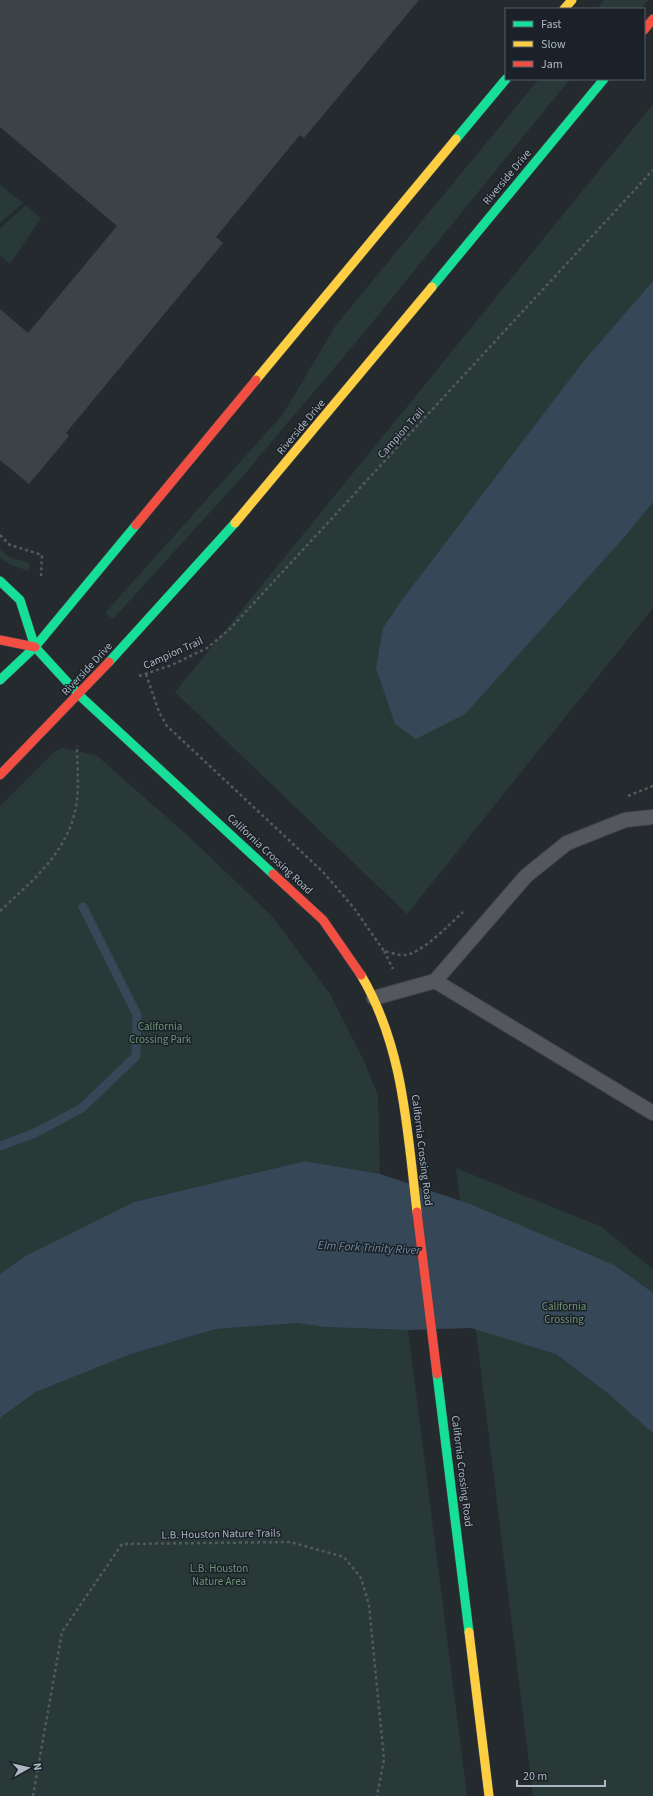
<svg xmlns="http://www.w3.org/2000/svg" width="653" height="1796" font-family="'Source Sans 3',sans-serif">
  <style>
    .green { fill: #283938 }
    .water { fill: #364757 }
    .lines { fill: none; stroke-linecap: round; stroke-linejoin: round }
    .stream { stroke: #364757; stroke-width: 9 }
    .building { fill: #3d4246 }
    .lane-casing { stroke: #42464a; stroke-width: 16 }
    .fast-casing { stroke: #42464a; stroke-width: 10 }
    .slow-casing { stroke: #42464a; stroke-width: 10 }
    .jam-casing { stroke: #42464a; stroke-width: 10 }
    .path { stroke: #54595c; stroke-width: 2.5; stroke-dasharray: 3 3; stroke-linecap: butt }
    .lane { stroke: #54585e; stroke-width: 14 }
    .fast { stroke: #16e098; stroke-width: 9 }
    .slow { stroke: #ffcf43; stroke-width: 9 }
    .jam { stroke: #f24e42; stroke-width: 9 }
    .labels { text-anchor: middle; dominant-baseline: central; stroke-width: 3; stroke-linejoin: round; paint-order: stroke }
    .street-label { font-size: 11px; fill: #aeb7c1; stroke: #1a2128 }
    .park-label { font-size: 11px; fill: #709475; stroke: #1a2128 }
    .water-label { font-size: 12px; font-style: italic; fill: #728ba1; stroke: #1a2128 }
  </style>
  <rect width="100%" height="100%" fill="#252a2f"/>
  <path class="green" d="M604,0H648L641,9H597Z
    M539,79H570L362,335L242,477L113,619L105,613L283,414L336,325Z
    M653,104V608L407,914L175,692Z
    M0,185L23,203L0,223Z
    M26,205L41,218L10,264L0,255V228Z
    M0,549L9,557L30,563L28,571C18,567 8,565 0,557Z
    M62,748L96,755L185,833L271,915L330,994L364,1061L378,1096L380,1174L305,1161L134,1202L25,1256L0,1274V806L55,751Z
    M456,1168L600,1226L653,1269V1796H533Z
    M297,1323L324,1327L408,1330L467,1796H0V1418L36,1392L131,1354L216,1329Z"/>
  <path class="water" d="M653,281V502L627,534L465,714L416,739L395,724L376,668L383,628L402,600L583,362Z
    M305,1161L380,1174L470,1204L614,1265L653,1293V1433L605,1391L556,1354L471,1328L408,1330L324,1327L297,1323L216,1329L131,1354L36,1392L0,1418V1274L25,1256L134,1202Z"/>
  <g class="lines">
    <path class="stream" d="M0,1146L35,1133L82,1108L136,1056L137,1015L83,907"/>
  </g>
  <path class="building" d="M0,0H419L304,138L300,135L216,237L223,243L66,433L69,436L29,484L0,460V309L28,333L117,226L0,127Z"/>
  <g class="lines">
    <defs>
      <path id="lane" d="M435,981L653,1113
        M374,998L435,981L526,876L567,843L625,820L653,817"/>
      <path id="fast" d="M456,139L506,79
        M432,287L604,79
        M0,581L20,600L35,647L79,695L273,874
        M109,662L235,523
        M0,680L35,647L136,525
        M437,1374L469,1632"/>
      <path id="slow" d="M564,9L572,0
        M256,380L456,139
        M235,523L432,287
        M361,975C404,1048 407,1130 417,1212
        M469,1632L489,1796"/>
      <path id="jam" d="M644,30L653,19
        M136,525L256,380
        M0,640L35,647
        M0,775L109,662
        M273,874L323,920L361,975
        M417,1212L437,1374"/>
    </defs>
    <use href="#lane" class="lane-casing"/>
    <use href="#fast" class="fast-casing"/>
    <use href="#slow" class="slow-casing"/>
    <use href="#jam" class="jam-casing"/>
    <path class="path" d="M0,535L10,545L42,555L41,576
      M146,674L159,712L167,726L323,872L354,908L384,951C390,952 399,956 405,955C421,954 451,923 463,912
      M139,676L172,665L207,648L229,630L653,170
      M628,796L653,786
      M0,911C34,879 70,851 77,801C79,783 77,764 77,746
      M384,951L393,969
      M33,1796L62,1632L122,1544L290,1542L344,1557L361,1578L369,1605L384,1759L377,1796"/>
    <use href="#lane" class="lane"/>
    <use href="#fast" class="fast"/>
    <use href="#slow" class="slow"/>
    <use href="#jam" class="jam"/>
  </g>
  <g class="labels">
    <g class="street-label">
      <text transform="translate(507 177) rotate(-50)">Riverside Drive</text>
      <text transform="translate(301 427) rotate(-50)">Riverside Drive</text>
      <text transform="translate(401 433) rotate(-48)">Campion Trail</text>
      <text transform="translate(173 653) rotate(-24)">Campion Trail</text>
      <text transform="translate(87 669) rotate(-47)">Riverside Drive</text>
      <text transform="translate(270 854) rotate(43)">California Crossing Road</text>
      <text transform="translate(422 1150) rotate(83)">California Crossing Road</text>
      <text transform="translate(462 1471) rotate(83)">California Crossing Road</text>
      <text transform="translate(221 1534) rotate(-1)">L.B. Houston Nature Trails</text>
    </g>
    <g class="park-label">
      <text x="160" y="1026">California<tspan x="160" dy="13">Crossing Park</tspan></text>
      <text x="564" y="1306">California<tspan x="564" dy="13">Crossing</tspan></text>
      <text x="219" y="1568">L.B. Houston<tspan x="219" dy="13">Nature Area</tspan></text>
    </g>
    <g class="water-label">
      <text transform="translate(369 1248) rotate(3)">Elm Fork Trinity River</text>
    </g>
  </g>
  <rect x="505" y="8" width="140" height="72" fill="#1a2128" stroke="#555d65"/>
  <rect x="513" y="21" width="20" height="6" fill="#16e098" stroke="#555d65"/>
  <text x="541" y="28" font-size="12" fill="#aeb7c1">Fast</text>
  <rect x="513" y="41" width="20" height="6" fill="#ffcf43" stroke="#555d65"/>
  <text x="541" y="48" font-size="12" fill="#aeb7c1">Slow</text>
  <rect x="513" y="61" width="20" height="6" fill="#f24e42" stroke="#555d65"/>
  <text x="541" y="68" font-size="12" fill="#aeb7c1">Jam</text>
  <g transform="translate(28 1768) rotate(82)" stroke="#1a2128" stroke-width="3" paint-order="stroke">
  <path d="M0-3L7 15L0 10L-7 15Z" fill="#aeb7c1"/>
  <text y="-6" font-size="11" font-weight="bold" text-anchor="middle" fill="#aeb7c1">N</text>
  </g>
  <path d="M517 1780v6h88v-6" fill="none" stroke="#aeb7c1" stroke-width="2"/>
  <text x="523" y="1780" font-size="12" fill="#aeb7c1" stroke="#1a2128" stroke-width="3" paint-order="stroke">20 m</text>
</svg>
